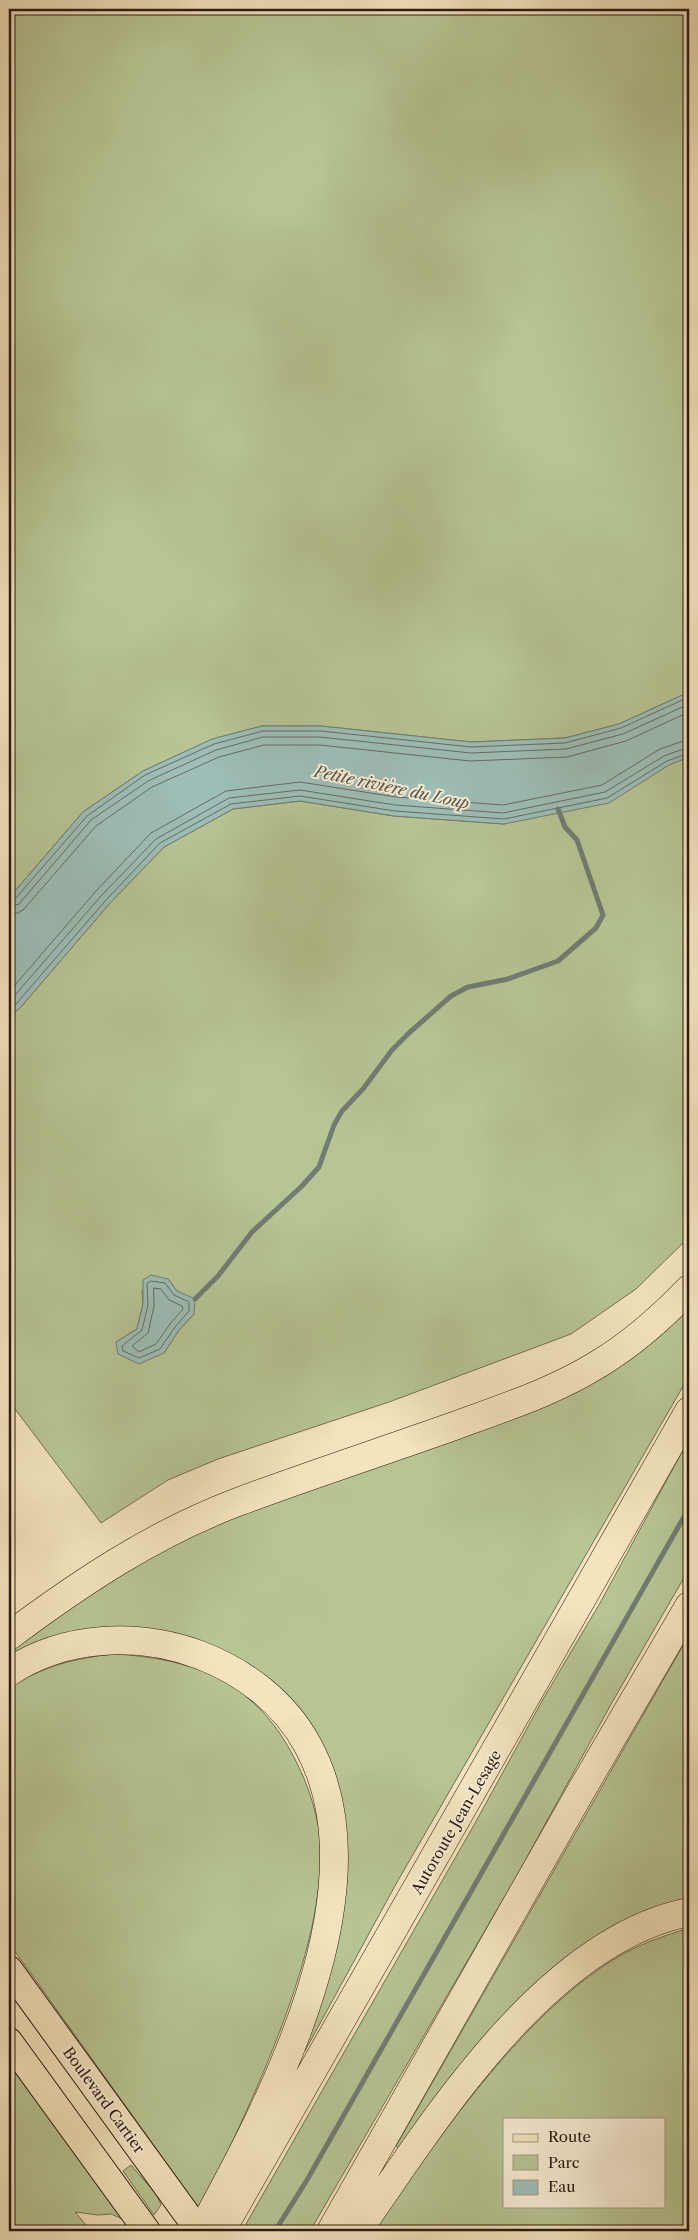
<svg xmlns="http://www.w3.org/2000/svg" width="698" height="2240" font-family="'Libre Caslon Text',serif">
  <style>
    .green { fill: #b7c594; stroke: #727052; fill-rule: evenodd }
    .water { fill: #9dbeb7; stroke: #707d74 }
    .lines { fill: none; stroke-linecap: round; stroke-linejoin: round }
    .shore { stroke: #646c64; stroke-width: 1 }
    .stream { stroke: #707d74; stroke-width: 5 }
    .primary-casing { stroke: #2c1b10; stroke-width: 28 }
    .motorway-casing { stroke: #2c1b10; stroke-width: 29 }
    .primary { stroke: #f3e4be; stroke-width: 26 }
    .motorway { stroke: #f3e4be; stroke-width: 28 }
    .labels { text-anchor: middle; dominant-baseline: central; stroke-width: 4; stroke-linejoin: round; paint-order: stroke }
    .street-label { font-size: 15px; fill: #2c1b10; stroke: #f7edd5 }
    .water-label { font-size: 16px; font-style: italic; fill: #54544a; stroke: #f7edd5 }
  </style>
  <rect width="100%" height="100%" fill="#f3e4be"/>
  <filter id="stains"><feTurbulence type="fractalNoise" baseFrequency=".004" numOctaves="4"/><feColorMatrix values="0 0 0 0 .2 0 0 0 0 .09 0 0 0 0 .02 0 0 0 .5 -.17"/></filter>
  <radialGradient id="worn" r=".72"><stop offset=".6" stop-color="#630" stop-opacity="0"/><stop offset="1" stop-color="#630" stop-opacity=".3"/></radialGradient>
  <path class="green" d="M9,9H689V692L619,724L565,738L471,742L321,726H262L213,739L143,771L83,812L9,898Z
    M689,757V1234L683,1243L636,1289L571,1334L389,1402L218,1459L168,1480L101,1523L9,1401V1017L20,1008L110,903L164,847L233,809L300,801L394,816L504,824ZM168,1279L194,1314L179,1330L164,1353L116,1342L137,1329L143,1304L142,1290Z
    M689,1306V1376L396,1884L305,2051L300,2049C312,2014 326,1979 336,1944C351,1893 350,1833 336,1782L205,1645L9,1662V1651L108,1578L222,1521L464,1434Z
    M689,1439V1569L610,1706L515,1879L310,2231H242L474,1825L542,1701L600,1603Z
    M689,1635V1902L636,1919L402,2150L396,2146Z
    M116,1654C185,1659 240,1675 281,1735C299,1763 312,1793 318,1825C336,1935 247,2111 200,2210L9,1943V1687C45,1666 74,1658 116,1654Z
    M689,1928V2231H374C437,2140 520,2017 616,1958C639,1944 664,1936 689,1928ZM504,2119H664V2206H504Z
    M9,2063L127,2221L111,2214L98,2215L75,2212L91,2231H9Z
    M131,2165L157,2195L161,2205L154,2215L123,2171Z"/>
  <path class="water" d="M689,692V757L669,765L609,803L504,824L394,816L300,801L233,809L164,847L110,903L20,1008L9,1017V898L83,812L143,771L212,739L262,726H321L471,742L565,738L619,724Z
    M151,1275L168,1279L177,1291L195,1299L194,1314L179,1330L164,1353L139,1364L118,1354L116,1342L137,1329L143,1304V1280Z"/>
  <g class="lines">
    <path class="shore" d="M9,901L15,899L87,816L145,775L214,744L263,731H321L471,747L565,743L621,728L689,697
      M9,907L19,904L91,820L148,781L216,750L263,737H320L471,753L566,749L623,734L689,704
      M9,915L18,913L24,909L96,826L152,787L219,757L264,745H320L470,761L567,757L626,741L689,712
      M9,992L96,891L151,833L226,791L300,782L396,797L503,805L602,785L660,749L689,739
      M9,1002L101,896L156,839L229,798L300,790L395,805L503,813L605,792L664,756L689,747
      M9,1010L16,1004L106,900L160,843L231,804L300,796L395,811L504,819L607,798L667,761L689,753
      M151,1281L165,1283L174,1295L189,1302V1311L175,1327L160,1349L139,1358L123,1351L122,1346L142,1330L148,1305L147,1284Z
      M154,1288L161,1289L169,1300L182,1306L183,1309L170,1324L156,1344L139,1352L132,1346L148,1333L154,1306Z"/>
    <path class="stream" d="M195,1299L218,1276L252,1232L302,1186L319,1167L334,1125L342,1111L363,1089L392,1050L410,1032L451,996L468,987L508,979L558,961L596,928L603,915L577,840L565,827L558,809
      M275,2231L307,2180L689,1508"/>
    <defs>
      <path id="primary" d="M9,1969L199,2231
        M9,2041L147,2231"/>
      <path id="motorway" d="M9,1636C80,1583 152,1535 235,1503C307,1476 381,1452 454,1426C503,1408 556,1391 600,1363C633,1343 662,1317 689,1289
        M9,1672C65,1635 138,1632 200,1655C244,1672 284,1702 307,1744C387,1887 271,2103 201,2231
        M221,2231L689,1411
        M331,2231L581,1791L689,1606
        M358,2231C435,2119 547,1940 689,1912"/>
    </defs>
    <use href="#primary" class="primary-casing"/>
    <use href="#motorway" class="motorway-casing"/>
    <use href="#primary" class="primary"/>
    <use href="#motorway" class="motorway"/>
  </g>
  <g class="labels">
    <g class="street-label">
      <text transform="translate(456 1822) rotate(-60)">Autoroute Jean-Lesage</text>
      <text transform="translate(104 2100) rotate(54)">Boulevard Cartier</text>
    </g>
    <g class="water-label">
      <text transform="translate(392 787) rotate(12)">Petite rivière du Loup</text>
    </g>
  </g>
  <rect width="698" height="2240" fill="none" stroke="#f3e4be" stroke-width="30"/>
  <rect x="10" y="10" width="678" height="2220" fill="none" stroke="#2c1b10" stroke-width="2.5"/>
  <rect x="15" y="15" width="668" height="2210" fill="none" stroke="#2c1b10"/>
  <rect x="503" y="2118" width="162" height="90" fill="#f7edd5" stroke="#a69986"/>
  <rect x="513" y="2134" width="25" height="8" fill="#f3e4be" stroke="#a69986"/>
  <text x="548" y="2142" font-size="15" fill="#2c1b10">Route</text>
  <rect x="513" y="2155" width="25" height="15" fill="#b7c594" stroke="#a69986"/>
  <text x="548" y="2168" font-size="15" fill="#2c1b10">Parc</text>
  <rect x="513" y="2180" width="25" height="15" fill="#9dbeb7" stroke="#a69986"/>
  <text x="548" y="2192" font-size="15" fill="#2c1b10">Eau</text>
  <rect width="100%" height="100%" filter="url(#stains)"/>
  <rect width="100%" height="100%" fill="url(#worn)"/>
</svg>
